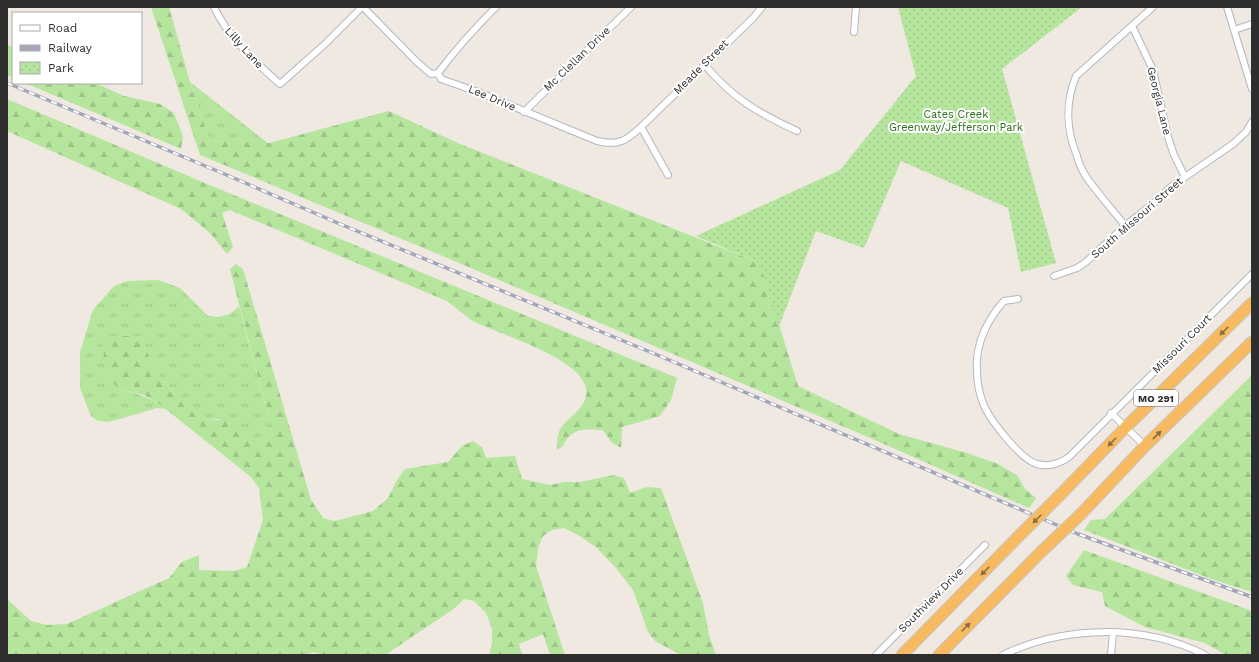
<svg xmlns="http://www.w3.org/2000/svg" width="1259" height="662" font-family="'Work Sans',sans-serif">
  <style>
    .grass { fill: url(#grass-tufts) }
    .forest { fill: url(#forest-firs) }
    .park { fill: url(#park-dots) }
    .lines { fill: none; stroke-linecap: round; stroke-linejoin: round }
    .minor-casing { stroke: #b4b7c1; stroke-width: 8 }
    .trunk-casing { stroke: #c9c9c9; stroke-width: 13 }
    .minor { stroke: #fff; stroke-width: 6 }
    .trunk { stroke: #f8ba60; stroke-width: 11 }
    .rail-casing { stroke: #a3a6b8; stroke-width: 3.5 }
    .rail { stroke: #fff; stroke-width: 2; stroke-dasharray: 6; stroke-linecap: butt }
    .trunk-bridge-casing { stroke: #c9c9c9; stroke-width: 13; stroke-linecap: butt }
    .trunk-bridge { stroke: #f8ba60; stroke-width: 11 }
    .oneway { fill: #896d44 }
    .labels { text-anchor: middle; dominant-baseline: central; stroke-width: 4; stroke-linejoin: round; paint-order: stroke }
    .shield { fill: #fff; stroke: #6d6d6d; stroke-width: 1 }
    .shield-label { font-size: 10px; font-weight: bold; fill: #2e2e2e }
    .street-label { font-size: 11px; fill: #2e2e2e; stroke: #fff }
    .park-label { font-size: 11px; fill: #2c6e1b; stroke: #fff }
  </style>
  <defs>
    <pattern id="grass-tufts" width="24" height="20" patternUnits="userSpaceOnUse"><rect width="24" height="20" fill="#b6e59e"/><path d="M3 7l-1-3M5 7V3M7 7l1-3M15 17l-1-3M17 17v-4M19 17l1-3" fill="none" stroke="#9dc588"/></pattern>
    <pattern id="forest-firs" width="22" height="20" patternUnits="userSpaceOnUse"><rect width="22" height="20" fill="#b6e59e"/><path d="M5 1l3.5 6h-7zM16 11l3.5 6h-7z" fill="#9dc588"/></pattern>
    <pattern id="park-dots" width="8" height="8" patternUnits="userSpaceOnUse"><rect width="8" height="8" fill="#b6e59e"/><path d="M2 2h.1M6 6h.1" fill="none" stroke="#9dc588" stroke-width="1.8" stroke-linecap="round"/></pattern>
  </defs>
  <rect width="100%" height="100%" fill="#efe9e1"/>
  <path class="grass" d="M190,82L269,144L210,141Z
    M158,280L180,288L208,316L218,317L230,314L239,306L273,435L257,447L248,435L219,419L202,420L180,400L157,373L140,336L130,337L119,389C137,394 152,397 166,409L157,408L109,422L98,421L91,416L80,388V352L93,310L114,286L127,281Z"/>
  <path class="forest" d="M151,7H169L190,82L210,141L269,143L389,111L460,144L760,263L798,386L899,434L967,453L998,464L1018,476L1025,489L1036,498L1029,508L868,437L438,254L200,155Z
    M7,45L13,47V78L7,75Z
    M25,83H95L124,96L160,104L174,113L183,137L181,149Z
    M7,99L212,186L677,378L671,400L660,416L622,427L621,448L611,442L603,430C584,429 572,427 563,446L557,450C557,444 557,437 559,432C563,420 583,412 586,396C594,360 496,334 471,320C463,314 455,307 447,301L230,210L222,213L233,247L227,254L210,233L181,209L7,131Z
    M236,264L243,269L311,500L323,518L335,521L373,511L388,498L397,480L405,469L448,462L462,446L473,441L482,447L486,458L515,456L522,479L550,485L564,482H580L614,475L624,478L630,493L647,487L661,488L703,603L709,635L716,655H681L655,641L648,632L633,590L616,568L596,547L578,535L564,528L552,530L543,536L538,548L536,566L565,655H550L543,634L519,644L522,655H489L492,644V628L486,613L474,601L464,599L455,608L385,655H323L314,652L304,655H7V599L31,621L47,625L67,624L169,578L182,562L199,555V570L234,571L247,567L263,520L259,488L251,477L158,403L144,395L119,389L111,381L104,359L103,340L112,336H140L157,373L180,400L202,420C222,419 234,419 248,434C252,438 254,443 257,447L273,435L230,269Z
    M1252,375V592L1214,580L1084,530L1091,520L1105,519Z
    M1084,550L1252,611V655H1226L1205,643L1145,627L1105,606L1102,592L1073,585L1066,576Z"/>
  <path class="park" d="M898,7H1082L1002,69L1056,263L1021,272L1008,208L901,161L864,248L816,231L779,326L760,263L696,236L840,170L916,76Z"/>
  <g class="lines">
    <defs>
      <path id="minor" d="M214,7C227,36 256,63 280,84L325,44L362,7
        M363,7L417,62L431,74L438,73
        M1227,7L1252,89
        M1132,26L1153,70L1168,137L1174,155L1185,177
        M1234,30L1252,24
        M854,32L856,7
        M704,64C732,98 758,113 797,131
        M438,73L441,79L478,92L597,141C618,146 626,141 641,127L753,18L762,7
        M438,73C456,49 475,28 496,7
        M524,112L631,7
        M641,127L668,175
        M1125,226C1113,210 1099,195 1087,178C1083,172 1079,164 1077,156C1066,129 1065,104 1076,76L1153,7
        M1054,276L1077,268L1086,262L1125,226L1154,203L1172,186L1233,144L1246,132L1252,122
        M1018,299L1004,301C987,320 975,345 977,370C977,381 979,393 983,403C989,419 1021,460 1037,464C1048,467 1059,464 1069,457L1252,274
        M1111,413L1145,446
        M876,655L985,545
        M1003,655C1064,625 1144,624 1205,655
        M1111,655L1113,633"/>
      <path id="trunk" d="M1061,494L1126,427L1252,303
        M1081,514L1145,446L1252,342
        M902,655L1012,543
        M939,655L1041,552"/>
    </defs>
    <use href="#minor" class="minor-casing"/>
    <use href="#trunk" class="trunk-casing"/>
    <use href="#minor" class="minor"/>
    <use href="#trunk" class="trunk"/>
    <defs>
      <path id="rail" d="M7,83L222,173L340,224L655,354L1078,534L1252,597"/>
    </defs>
    <use href="#rail" class="rail-casing"/>
    <use href="#rail" class="rail"/>
    <defs>
      <path id="trunk-bridge" d="M1012,543L1061,494
        M1041,552L1081,514"/>
    </defs>
    <use href="#trunk-bridge" class="trunk-bridge-casing"/>
    <use href="#trunk-bridge" class="trunk-bridge"/>
  </g>
  <defs><path id="oneway-solid" d="M-6-.8H1V-3.2L6.5 0L1 3.2V.8H-6Z"/></defs>
  <g class="oneway">
    <use href="#oneway-solid" transform="translate(1224 331) rotate(135)"/>
    <use href="#oneway-solid" transform="translate(1157 435) rotate(-44)"/>
    <use href="#oneway-solid" transform="translate(1112 442) rotate(134)"/>
    <use href="#oneway-solid" transform="translate(1037 519) rotate(135)"/>
    <use href="#oneway-solid" transform="translate(985 571) rotate(135)"/>
    <use href="#oneway-solid" transform="translate(966 627) rotate(-45)"/>
  </g>
  <g class="labels">
    <rect class="shield" x="1134" y="390" width="44" height="16" rx="3"/>
    <g class="shield-label">
      <text x="1156" y="398">MO 291</text>
    </g>
    <g class="street-label">
      <text transform="translate(244 48) rotate(48)">Lilly Lane</text>
      <text transform="translate(577 59) rotate(-44)">Mc Clellan Drive</text>
      <text transform="translate(701 67) rotate(-45)">Meade Street</text>
      <text transform="translate(492 98) rotate(23)">Lee Drive</text>
      <text transform="translate(1159 101) rotate(76)">Georgia Lane</text>
      <text transform="translate(1137 218) rotate(-41)">South Missouri Street</text>
      <text transform="translate(1182 344) rotate(-45)">Missouri Court</text>
      <text transform="translate(931 600) rotate(-45)">Southview Drive</text>
    </g>
    <g class="park-label">
      <text x="956" y="114">Cates Creek<tspan x="956" dy="13">Greenway/Jefferson Park</tspan></text>
    </g>
  </g>
  <rect width="1259" height="662" fill="none" stroke="#2e2e2e" stroke-width="16"/>
  <rect x="12" y="12" width="130" height="72" fill="#ffffff" stroke="#ababab"/>
  <rect x="20" y="25" width="20" height="6" fill="#ffffff" stroke="#ababab"/>
  <text x="48" y="32" font-size="12" fill="#2e2e2e">Road</text>
  <rect x="20" y="45" width="20" height="6" fill="#a3a6b8" stroke="#ababab"/>
  <text x="48" y="52" font-size="12" fill="#2e2e2e">Railway</text>
  <rect x="20" y="62" width="20" height="12" fill="url(#park-dots)" stroke="#ababab"/>
  <text x="48" y="72" font-size="12" fill="#2e2e2e">Park</text>
</svg>
